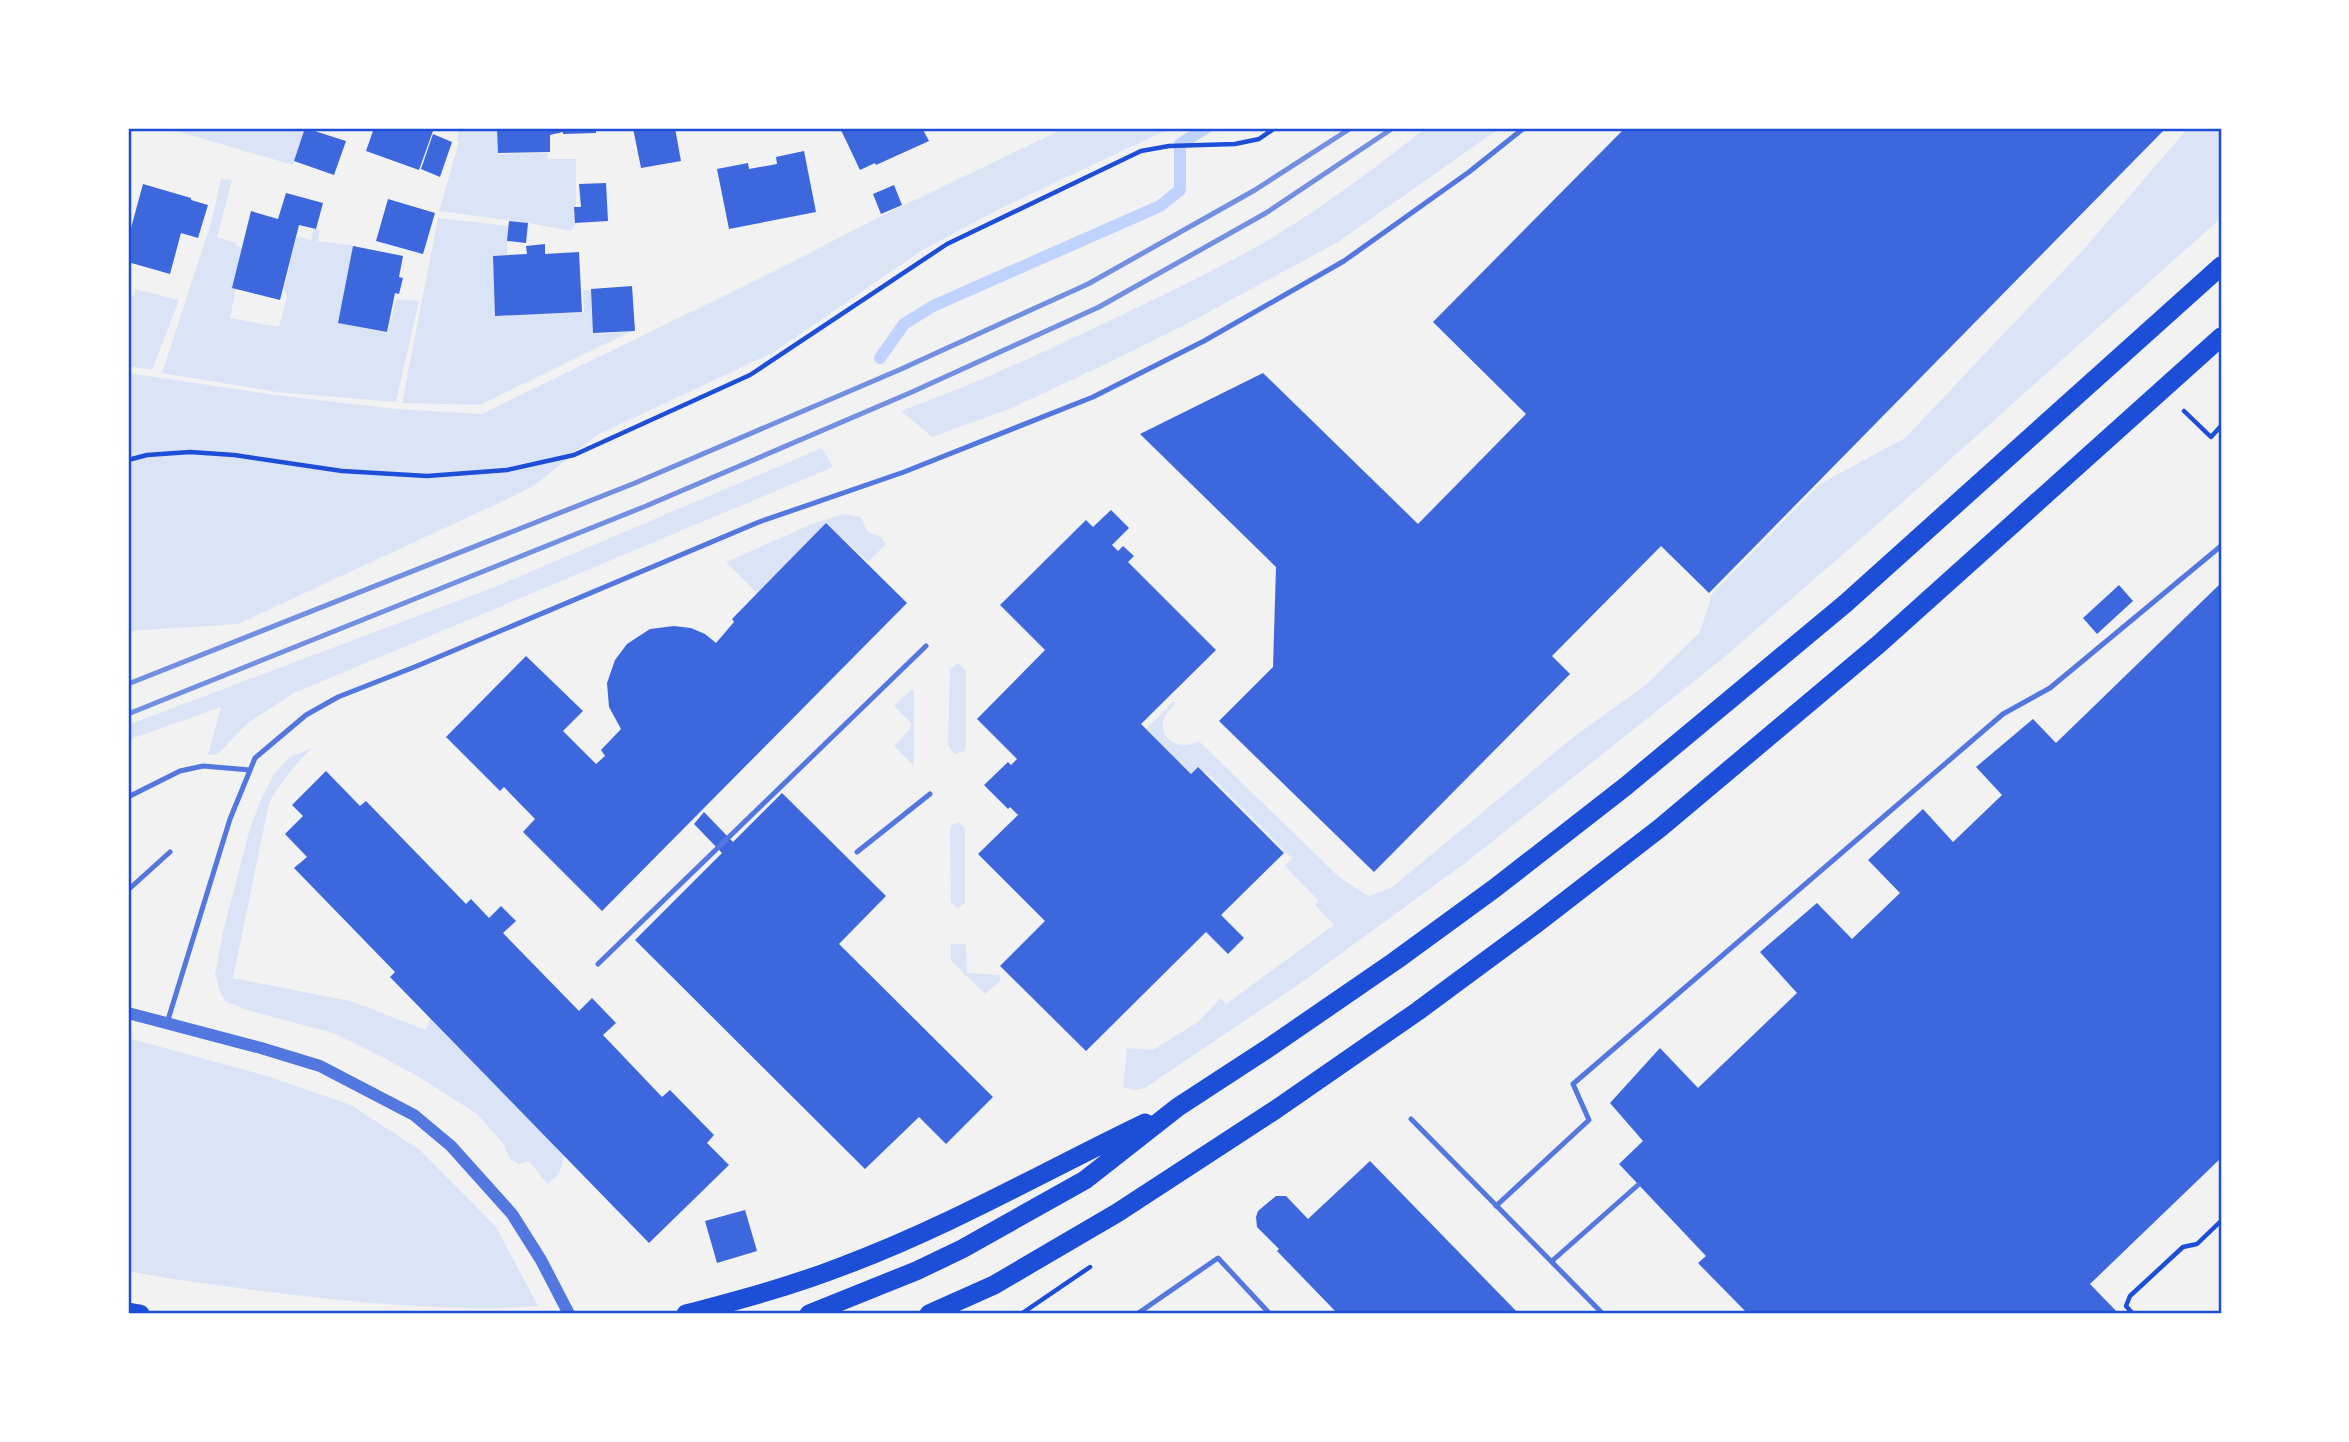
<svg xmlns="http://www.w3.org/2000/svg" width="2349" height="1442" font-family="'Work Sans',sans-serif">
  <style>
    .green { fill: #dbe4f7 }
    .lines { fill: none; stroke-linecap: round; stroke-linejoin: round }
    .stream { stroke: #bfd3fe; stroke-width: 12 }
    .building { fill: #3d67dc }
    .path { stroke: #1d4ed8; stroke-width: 4.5 }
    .service { stroke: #5277de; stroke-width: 5 }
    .tertiary { stroke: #5277de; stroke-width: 12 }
    .trunk { stroke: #1d4ed8; stroke-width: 19 }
    .rail { stroke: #7290e2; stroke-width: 5 }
    .neatline { fill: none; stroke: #1d4ed8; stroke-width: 2.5 }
  </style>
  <rect width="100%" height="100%" fill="#f2f2f2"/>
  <path class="green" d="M166,128H305L293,165Z
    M459,128H498L500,154L547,153L548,159H576V223L571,231L528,223L439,211L459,142L457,141Z
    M1065,128H1171L999,209L921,251L774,352L597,435L535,485L503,501L238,624L128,631V373L276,395L395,409L482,414L777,270L873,220Z
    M1426,128H1500L1338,242L1183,326L1095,369L1012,408L932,437L901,411C981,382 1057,346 1134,309C1183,285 1234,261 1280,233C1331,201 1379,165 1426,128Z
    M2188,128H2221V218L1879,523L1721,660L1469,860L1305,980L1145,1088L1134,1090L1123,1087L1127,1048L1153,1050L1198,1022L1221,998L1226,1004L1334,925L1316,906V903L1319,901L1285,866L1292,858L1205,771L1197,779L1146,729L1173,702H1176C1173,706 1168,711 1165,716C1155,739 1180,752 1199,741L1339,877L1368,896L1391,888L1571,739L1647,684L1700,632L1712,594L1820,484L1905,438L2083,250Z
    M221,179L232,180L217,237L237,243L236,246L244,249L230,318L279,327L287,297L284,289L297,236L311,240L314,228L320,230L318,241L356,246L340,323L388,333L396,299L419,301L396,402L277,392L162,373L211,223Z
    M438,218L508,226L507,256L496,258L498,316L584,312L583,290H592L598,334L632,331L480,405L402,403Z
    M135,289L179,300L152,370L128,366V296L133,297Z
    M822,448L833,467L294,693L248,723L218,754L208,755L221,707L128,740V725L497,586Z
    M844,514L861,517L868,532L880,536L886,544L868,562L830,527L761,597L726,562L814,523Z
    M958,663L966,670V746L964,751L954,754L948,744L950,669Z
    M911,690L914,691V766L894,746L910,729L911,723L894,706Z
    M312,748C294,765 281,782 269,803L233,978L350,1001L426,1030L432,1012L465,1053L490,1080L516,1098L563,1155C563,1169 559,1176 547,1184L529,1161L519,1164L510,1159L502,1142L477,1114L424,1080L384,1058L333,1033L247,1010L225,1001L220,991L215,974L224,928L250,828L262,797L274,774L290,757Z
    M958,822L965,828V903L958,908L951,902L950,829L952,825Z
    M951,944H966L967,973L999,975L1001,980L985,994L951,961Z
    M128,1038L267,1076L351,1105L420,1150L496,1227L538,1306C451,1312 363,1303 276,1293C227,1286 177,1281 128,1271Z"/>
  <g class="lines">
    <path class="stream" d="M880,358L904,324L933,306L1160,206L1180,190V144L1206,128"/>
  </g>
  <path class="building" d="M305,128L346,141L334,175L294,161Z
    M374,128H434L419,170L366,151Z
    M497,128H596V133L563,134V132L550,135V152L498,153Z
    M633,128H675L681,161L641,168Z
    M840,128H922L929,141L876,165L875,163L860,170Z
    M1625,128H2166L1709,593L1661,546L1552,656L1570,674L1374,872L1219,721L1273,667L1276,567L1140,434L1263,373L1418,524L1526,414L1433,322Z
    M433,134L452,142L440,177L421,169Z
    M804,151L816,212L729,229L717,169L748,163L749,169L777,164L776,157Z
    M606,183L608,221L575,223L574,207H581L579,184Z
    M143,184L191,198V200L208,205L198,238L181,233L170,274L128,262V239Z
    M894,185L902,205L881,214L873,194Z
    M286,193L323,203L316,229L299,225L280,300L232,288L251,211L278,219Z
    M388,199L435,213L423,254L376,241Z
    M509,221L528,223L526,243L507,241Z
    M545,244V254L579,252L582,312L495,316L493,256L527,254L526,246Z
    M353,246L403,256L399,277L403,278L399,294L395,293L387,332L338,323Z
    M632,286L635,331L593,333L591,289Z
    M1111,510L1129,528L1112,545L1118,551L1123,546L1134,556L1128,562L1216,650L1141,724L1191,774L1198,767L1284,853L1221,915L1244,938L1228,954L1206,932L1086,1051L1000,966L1045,921L978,854L1018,815L1010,807L1008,809L984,785L1008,762L1011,765L1017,759L977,719L1045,650L1000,605L1086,520L1093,527Z
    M826,523L907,603L602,911L523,832L535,819L504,787L500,791L446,737L526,656L583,711L563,731L596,764L605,756L601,750L621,729L609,707L607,683L615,660L627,644L650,629L674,626L691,628L705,634L716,643L734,622L732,619Z
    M2221,583V1158L2090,1284L2119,1314H1748L1698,1263L1706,1256L1619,1164L1643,1141L1610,1103L1660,1048L1698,1088L1797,993L1760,952L1817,903L1852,939L1900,893L1868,860L1923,809L1953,842L2002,795L1976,767L2033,719L2056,743Z
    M2119,585L2133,601L2097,634L2083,618Z
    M326,771L360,806L366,801L466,904L471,899L489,918L501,906L516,921L503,933L579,1011L592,998L616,1023L603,1035L662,1097L670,1090L714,1135L707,1143L729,1165L649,1243L390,977L395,972L294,868L307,857L285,834L303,816L292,805Z
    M782,793L886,896L839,944L993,1097L946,1144L919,1117L865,1169L635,940L722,853L694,824L704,812L733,842Z
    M1370,1161L1519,1314H1338L1277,1251L1279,1249L1257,1227L1256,1217L1258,1211L1276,1196H1286L1308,1219Z
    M745,1210L757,1251L717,1263L705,1221Z"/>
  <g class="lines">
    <path class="path" d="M2184,411L2211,437L2221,426
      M128,460L147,455L190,452L234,455L342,471L427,476L507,470L574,455L750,375L947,244L1141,151L1169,146L1235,144L1259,139L1275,128
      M1021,1314L1090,1267
      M2133,1314L2126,1306L2130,1296L2183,1247L2197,1244L2221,1221"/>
    <path class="service" d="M128,797L180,771L203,766L250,770
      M857,852L930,794
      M128,890L170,852
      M598,964L926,646
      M167,1023L230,819L255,758L306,715L338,697L417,666L759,522L904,472L1093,397L1204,341L1344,261L1469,172L1524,128
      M1411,1119L1603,1314
      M1496,1206L1589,1120L1573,1084L2003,714L2050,688L2221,546
      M1552,1261L1638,1185
      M1137,1314L1218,1258L1270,1314"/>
    <path class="tertiary" d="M128,1013L261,1048L320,1066L414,1115L451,1146L512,1214L541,1260L569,1314"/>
    <path class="trunk" d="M128,1312L140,1314
      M686,1314C739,1300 792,1286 843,1266C948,1227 1045,1171 1145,1123
      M809,1314L916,1271L962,1249L1085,1180L1178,1107L1267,1049L1395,961L1495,888L1626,786L1846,603L2221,266
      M929,1314L994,1285L1117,1213L1275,1110L1418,1011L1537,923L1660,828L1879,644L2221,337"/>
    <path class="rail" d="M128,684L635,483L899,370L1088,284L1255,190L1351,128
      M128,714L646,506L912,392L1099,307L1266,213L1393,128"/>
  </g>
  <rect width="2349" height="1442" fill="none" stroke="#ffffff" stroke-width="259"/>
  <rect x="130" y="130" width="2090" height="1182" class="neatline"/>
</svg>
